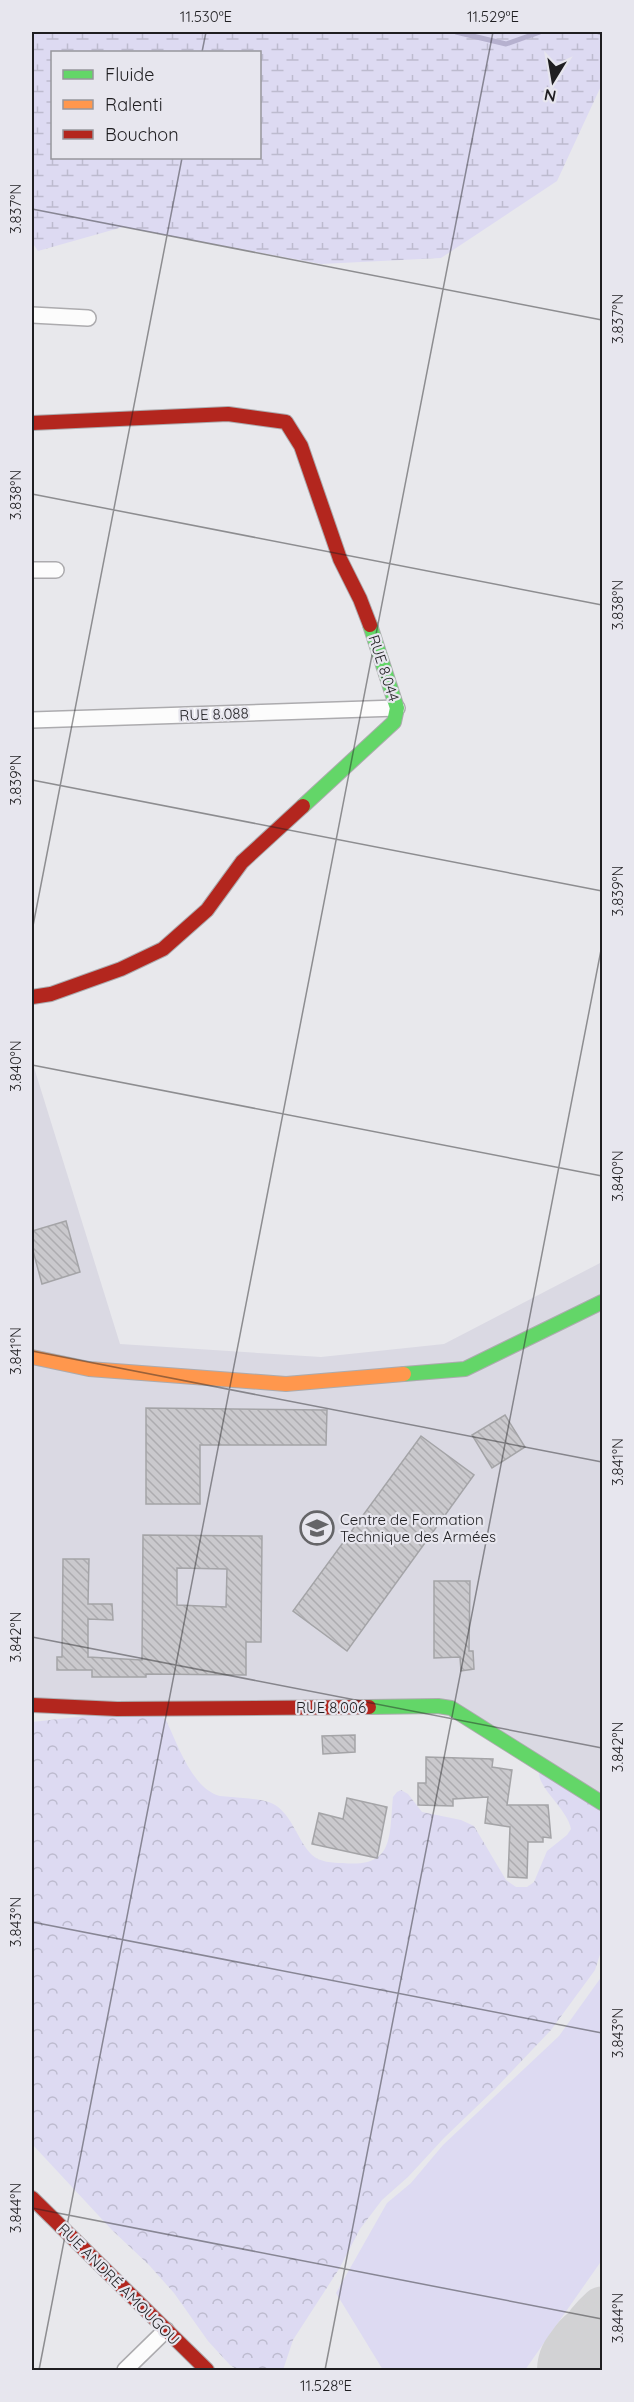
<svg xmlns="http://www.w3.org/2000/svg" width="634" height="2402" font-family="Quicksand,sans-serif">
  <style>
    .built { fill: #dad9e3 }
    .grass { fill: #dddaf2 }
    .forest { fill: url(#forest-crowns) }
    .wetland { fill: url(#wetland-marsh); fill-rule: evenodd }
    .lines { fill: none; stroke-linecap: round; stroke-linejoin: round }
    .stream { stroke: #b6b1cf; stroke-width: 5 }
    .taxiway { stroke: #d2d2d4; stroke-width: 45 }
    .runway { stroke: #d2d2d4; stroke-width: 114 }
    .building { fill: url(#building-back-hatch); stroke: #a4a4a7; stroke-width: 1.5; fill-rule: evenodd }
    .street-casing { stroke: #acabae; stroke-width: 18 }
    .fast-casing { stroke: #acabae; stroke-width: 16 }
    .slow-casing { stroke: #acabae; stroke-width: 16 }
    .jam-casing { stroke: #acabae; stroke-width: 16 }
    .street { stroke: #fcfcfc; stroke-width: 15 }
    .fast { stroke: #63d668; stroke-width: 14 }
    .slow { stroke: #ff974d; stroke-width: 14 }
    .jam { stroke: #b3261e; stroke-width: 14 }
    .ticks { fill: none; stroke: #1f1e21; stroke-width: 1.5; stroke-opacity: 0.45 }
    .labels { text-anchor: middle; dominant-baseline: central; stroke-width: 4.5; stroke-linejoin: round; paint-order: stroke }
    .street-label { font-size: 15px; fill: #1f1e21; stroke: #e7e6ee }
    .poi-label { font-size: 15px; fill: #1f1e21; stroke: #e7e6ee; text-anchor: start }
    .neatline { fill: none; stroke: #1f1e21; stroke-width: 2 }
    .ticks-label { font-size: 15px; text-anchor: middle; fill: #1f1e21 }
  </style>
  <defs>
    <pattern id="forest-crowns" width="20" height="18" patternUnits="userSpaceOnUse" patternTransform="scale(1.5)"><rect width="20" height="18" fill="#dddaf2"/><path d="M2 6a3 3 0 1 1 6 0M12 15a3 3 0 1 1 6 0" fill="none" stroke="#bdbbcf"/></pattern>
    <pattern id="wetland-marsh" width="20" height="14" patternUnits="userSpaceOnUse" patternTransform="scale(1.5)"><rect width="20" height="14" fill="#dddaf2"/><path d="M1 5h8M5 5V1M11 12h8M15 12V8" fill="none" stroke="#bdbbcf"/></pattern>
    <pattern id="building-back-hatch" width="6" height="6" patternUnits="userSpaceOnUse" patternTransform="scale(1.5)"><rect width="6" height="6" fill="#cac9cd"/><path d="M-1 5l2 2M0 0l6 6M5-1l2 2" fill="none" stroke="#adacb0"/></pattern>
  </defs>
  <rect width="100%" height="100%" fill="#e8e8ec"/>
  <path class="built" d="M32,1061L120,1344L321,1357L444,1344L602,1262V1794L451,1704L32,1700Z"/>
  <path class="grass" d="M602,1976V2260L525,2370H383L336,2293L387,2203L411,2183L443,2145L559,2036Z"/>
  <path class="forest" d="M104,1714L161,1715L166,1720C177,1743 192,1789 220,1796C227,1797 236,1797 243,1798C254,1799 269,1800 278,1807C294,1820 298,1841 312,1855C319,1862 333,1863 343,1863C395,1868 389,1836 393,1797L397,1792L401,1790L408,1794L422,1812L461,1820L474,1826L506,1880L516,1887H527L534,1882L547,1851L567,1835L571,1829C568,1810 539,1789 539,1773L602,1802V1948L595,1970L551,2030L495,2089L444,2138L408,2177L382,2200L360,2229L339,2269L293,2340L283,2370H238L230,2365L208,2341L174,2293L149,2265L112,2230L32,2144V1722Z"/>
  <path class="wetland" d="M32,32H602V84L557,181L441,258L321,264L123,227L38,251L32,242ZM52,52H260V158H52Z"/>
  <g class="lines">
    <path class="stream" d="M456,32L506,44L540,32"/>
    <path class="taxiway" d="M574,2370C572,2345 584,2325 602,2309"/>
    <path class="runway" d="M594,2370L602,2359"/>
  </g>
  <path class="building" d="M66,1221L80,1272L42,1284L32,1247V1231Z
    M146,1408L327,1410L326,1445H200V1504H146Z
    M505,1415L525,1447L492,1468L472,1435Z
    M421,1436L474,1475L347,1651L293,1611Z
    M143,1535L262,1536L261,1642H246V1675L146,1674V1677H92V1670H57V1657H62L63,1559H89L88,1604H112L113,1620L88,1619V1657L142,1660ZM177,1568L227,1569L226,1607L177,1605Z
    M434,1581H470L469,1651H473L474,1669L461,1671L460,1657L434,1658Z
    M355,1735V1752L323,1754L322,1736Z
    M426,1757L493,1759L492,1767L512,1770L507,1805H548L551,1838L543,1837V1842H528L527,1878L508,1877L510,1827L485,1823L488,1797L453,1799V1806L418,1805V1783H426Z
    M347,1798L387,1807L377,1858L312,1844L319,1813L343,1819Z"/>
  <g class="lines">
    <defs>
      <path id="street" d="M32,315L88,318
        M32,570H56
        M32,720L397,708
        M125,2370L166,2330"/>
      <path id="fast" d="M303,806L394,722L397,708L370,625
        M404,1374L465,1369L602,1302
        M369,1707L438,1706L451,1708L602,1803"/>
      <path id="slow" d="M32,1357L89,1369L286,1384L404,1374"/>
      <path id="jam" d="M32,423L228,414L286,422L301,446L340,559L360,599L370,625
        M32,997L51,994L121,969L163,949L207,910L242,862L303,806
        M32,1705L117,1709L369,1707
        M32,2198L207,2370"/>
    </defs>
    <use href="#street" class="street-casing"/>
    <use href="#fast" class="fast-casing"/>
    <use href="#slow" class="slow-casing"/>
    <use href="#jam" class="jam-casing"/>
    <use href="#street" class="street"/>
    <use href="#fast" class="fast"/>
    <use href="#slow" class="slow"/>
    <use href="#jam" class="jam"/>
  </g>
  <path class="ticks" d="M589,32L602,34M202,52L206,32M32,209L602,320M32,494L602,605M32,780L602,891M32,931L182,158M32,1065L602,1176M32,1351L602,1462M32,1637L602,1748M32,1922L602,2033M32,2208L602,2319M39,2370L493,32M325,2370L602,945"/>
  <defs>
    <symbol id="school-ring" viewBox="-11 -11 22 22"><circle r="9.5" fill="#e7e6ee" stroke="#656568" stroke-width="1.5"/><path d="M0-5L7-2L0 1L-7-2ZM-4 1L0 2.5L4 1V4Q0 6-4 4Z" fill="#656568"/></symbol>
  </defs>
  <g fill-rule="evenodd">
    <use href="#school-ring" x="298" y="1509" width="38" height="38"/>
  </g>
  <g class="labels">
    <g class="street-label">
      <text transform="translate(384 668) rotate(72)">RUE 8.044</text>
      <text transform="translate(214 714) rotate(-2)">RUE 8.088</text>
      <text x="331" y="1707">RUE 8.006</text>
      <text transform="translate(119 2284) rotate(45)">RUE ANDRÉ AMOUGOU</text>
    </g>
    <g class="poi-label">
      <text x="340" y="1519">Centre de Formation<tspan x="340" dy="17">Technique des Armées</tspan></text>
    </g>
  </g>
  <rect width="634" height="2402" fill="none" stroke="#e7e6ee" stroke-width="66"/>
  <rect x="51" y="51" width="210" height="108" fill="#e7e6ee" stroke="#97969c" stroke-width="1.5"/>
  <rect x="63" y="70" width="30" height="9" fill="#63d668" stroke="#97969c" stroke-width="1.5"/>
  <text x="105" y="81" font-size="18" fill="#1f1e21">Fluide</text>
  <rect x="63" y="100" width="30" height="9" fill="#ff974d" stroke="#97969c" stroke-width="1.5"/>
  <text x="105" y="111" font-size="18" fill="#1f1e21">Ralenti</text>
  <rect x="63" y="130" width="30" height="9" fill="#b3261e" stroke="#97969c" stroke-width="1.5"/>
  <text x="105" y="141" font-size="18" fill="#1f1e21">Bouchon</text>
  <g transform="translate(553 81) rotate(191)" stroke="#e7e6ee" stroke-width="4.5" paint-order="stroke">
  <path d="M0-4.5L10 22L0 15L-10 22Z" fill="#1f1e21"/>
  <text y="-9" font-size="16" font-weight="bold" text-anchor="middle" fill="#1f1e21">N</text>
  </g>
  <rect x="33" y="33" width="568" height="2336" class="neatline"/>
  <g class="ticks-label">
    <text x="206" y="22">11.530°E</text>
    <text x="493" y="22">11.529°E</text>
    <text transform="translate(16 209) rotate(-90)" y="5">3.837°N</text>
    <text transform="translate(618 319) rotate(-90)" y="5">3.837°N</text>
    <text transform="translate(16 495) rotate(-90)" y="5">3.838°N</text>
    <text transform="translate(618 605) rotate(-90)" y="5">3.838°N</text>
    <text transform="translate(16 780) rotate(-90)" y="5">3.839°N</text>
    <text transform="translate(618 891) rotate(-90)" y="5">3.839°N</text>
    <text transform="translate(16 1066) rotate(-90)" y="5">3.840°N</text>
    <text transform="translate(618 1176) rotate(-90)" y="5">3.840°N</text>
    <text transform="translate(16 1351) rotate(-90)" y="5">3.841°N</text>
    <text transform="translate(618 1462) rotate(-90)" y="5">3.841°N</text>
    <text transform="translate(16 1637) rotate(-90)" y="5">3.842°N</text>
    <text transform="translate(618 1747) rotate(-90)" y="5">3.842°N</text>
    <text transform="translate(16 1922) rotate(-90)" y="5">3.843°N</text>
    <text transform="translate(618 2033) rotate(-90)" y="5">3.843°N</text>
    <text transform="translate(16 2208) rotate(-90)" y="5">3.844°N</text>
    <text transform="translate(618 2318) rotate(-90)" y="5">3.844°N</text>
    <text x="326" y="2391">11.528°E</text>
  </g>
</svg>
